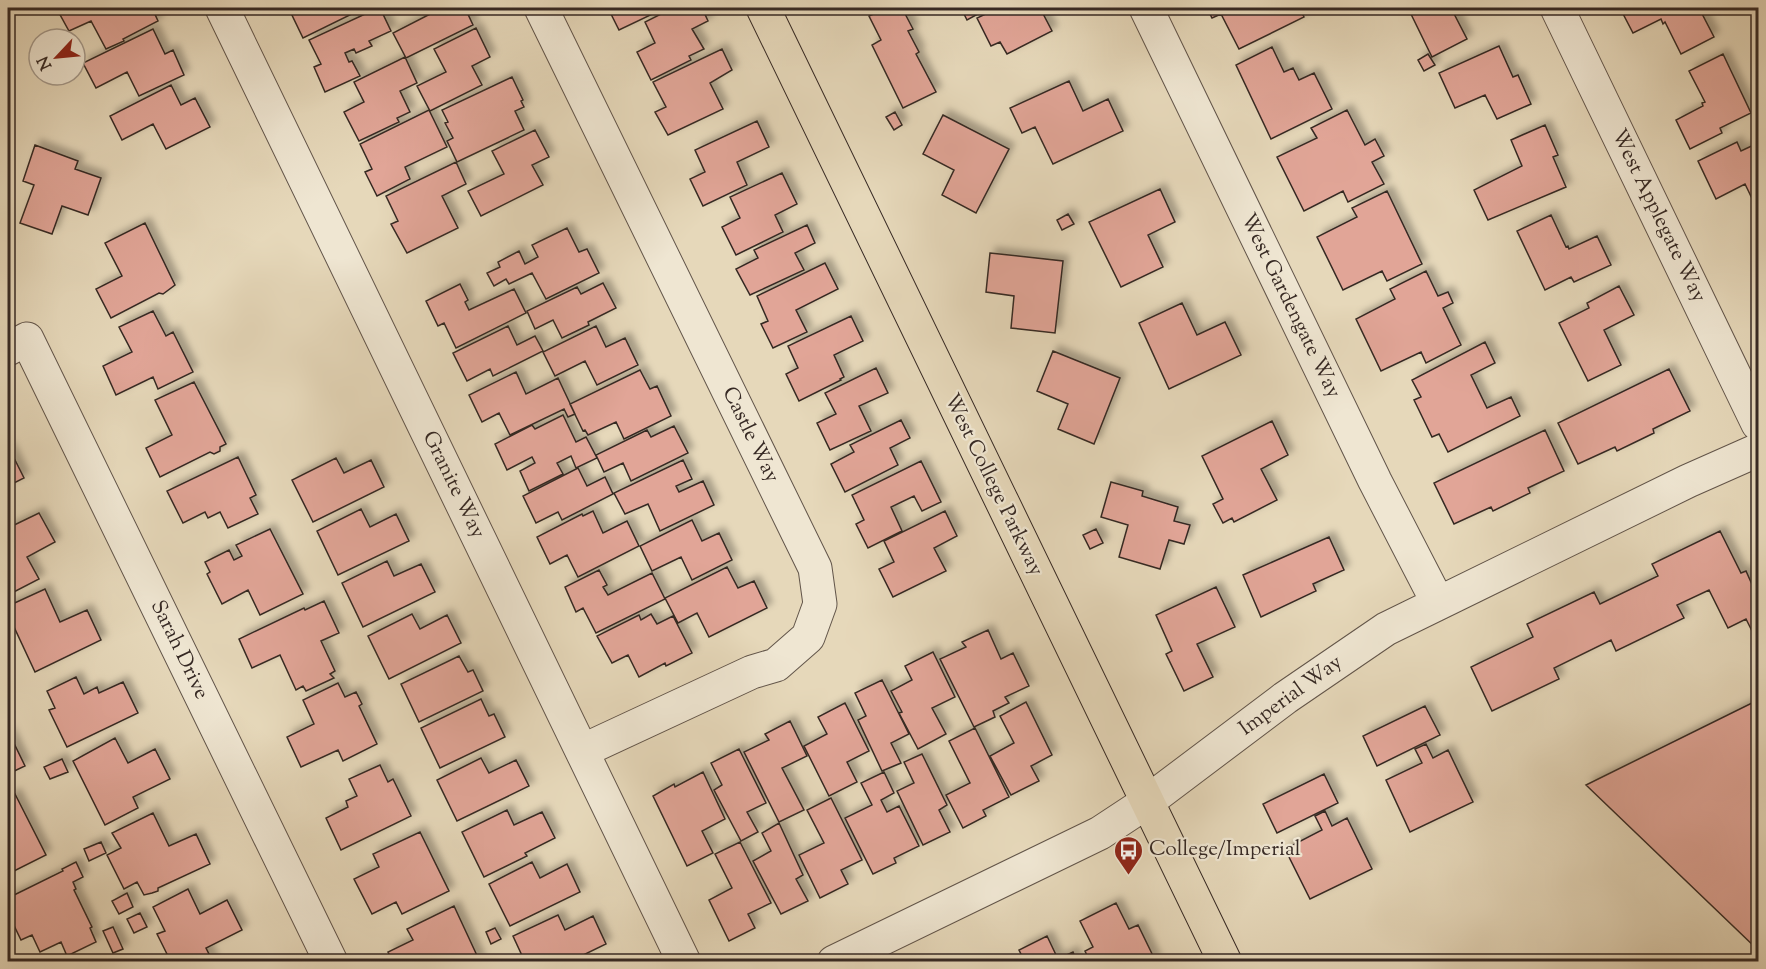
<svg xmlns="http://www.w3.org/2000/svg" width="1766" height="969" font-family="'Sorts Mill Goudy',serif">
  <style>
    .building { fill: #e1a597; stroke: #362924; stroke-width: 1.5; filter: url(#shadow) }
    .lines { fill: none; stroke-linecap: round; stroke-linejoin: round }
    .minor-casing { stroke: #62554a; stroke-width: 35 }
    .major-casing { stroke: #362924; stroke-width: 35 }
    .minor { stroke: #efe6d2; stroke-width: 33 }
    .major { stroke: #e6d8ba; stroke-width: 33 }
    .labels { text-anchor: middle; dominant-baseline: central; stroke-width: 4.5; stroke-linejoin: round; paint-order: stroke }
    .street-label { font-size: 21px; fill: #362924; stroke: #efe6d2 }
    .poi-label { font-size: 21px; fill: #362924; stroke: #efe6d2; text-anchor: start }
  </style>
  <defs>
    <filter id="shadow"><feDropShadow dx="5.5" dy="-5.5" stdDeviation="3" flood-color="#0004"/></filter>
  </defs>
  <rect width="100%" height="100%" fill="#e6d8ba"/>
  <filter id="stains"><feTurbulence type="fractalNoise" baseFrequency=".00333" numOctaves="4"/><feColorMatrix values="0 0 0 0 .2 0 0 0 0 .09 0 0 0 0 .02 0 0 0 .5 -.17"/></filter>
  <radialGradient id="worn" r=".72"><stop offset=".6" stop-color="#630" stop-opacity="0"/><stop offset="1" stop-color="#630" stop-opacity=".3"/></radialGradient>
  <path class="building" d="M64,8H85L87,11L93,8H152L158,21L123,39L124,41L106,49L91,21L69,31L58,11Z
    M296,8H356L358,11L303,38L290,11Z
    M378,8H380L391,31L369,41L372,46L356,53L354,49L345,53L349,62L352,61L360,76L325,92L314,67L321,64L309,40Z
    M436,8H465L473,25L406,58L393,33L438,10Z
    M608,8H660L661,10L619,30Z
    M673,8H702L708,21L692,29L704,49L689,56L691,60L651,80L637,52L655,43L645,22Z
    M887,8H902L913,29L908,31L919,52L916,54L936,92L903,108L872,45L881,40L869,16Z
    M961,8H975L978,14L967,20Z
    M985,8H1040L1052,31L1007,54L1000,42L991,46L977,18L988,13Z
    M1207,8H1299L1304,17L1239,49L1221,14L1212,18Z
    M1408,8H1451L1467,39L1432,57Z
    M1620,8H1699L1714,37L1681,54L1665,22L1663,24L1661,19L1633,33Z
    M476,28L490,57L472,66L482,85L430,111L417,86L446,72L434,49Z
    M153,29L165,54L173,50L184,75L139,96L127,72L96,88L83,63Z
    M1499,46L1513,77L1518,75L1531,104L1497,119L1485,95L1455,108L1439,73Z
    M1272,47L1284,72L1293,68L1299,80L1314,73L1332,109L1271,139L1236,65Z
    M722,49L732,70L710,83L723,109L668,135L655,112L666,107L653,82Z
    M1428,54L1435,65L1424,71L1418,60Z
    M1723,54L1751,113L1720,128L1722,133L1690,149L1676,120L1703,106L1702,103L1705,102L1689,71Z
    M405,57L417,83L400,91L410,112L397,118L399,122L359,141L344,112L364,102L354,82Z
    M512,77L523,100L521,101L524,107L515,111L524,130L457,162L447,141L453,138L445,123L448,122L442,110Z
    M1069,81L1083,111L1108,99L1123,131L1053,164L1035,127L1022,133L1010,108Z
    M171,85L181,105L195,98L210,127L166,149L153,124L122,140L110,116Z
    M429,110L447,147L405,167L410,179L377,196L365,172L372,169L360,144Z
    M1347,110L1365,145L1375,139L1384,156L1372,162L1384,184L1348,202L1343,191L1304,211L1277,157L1317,138L1311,128Z
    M895,112L902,125L894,130L886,117Z
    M943,115L1009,149L976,213L942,195L954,170L923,154Z
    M757,121L769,147L737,162L747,185L703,206L690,179L705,172L695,150Z
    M1545,125L1558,155L1553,157L1566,187L1488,220L1474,190L1522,166L1511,140Z
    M535,130L549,157L532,165L543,185L481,216L468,191L504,174L492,151Z
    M1737,142L1741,151L1758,143V211L1745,184L1716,199L1698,161Z
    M35,145L78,161L75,169L101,178L88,215L62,206L52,234L20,223L34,185L23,181Z
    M456,162L466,184L442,196L458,228L407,253L391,224L398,221L386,196Z
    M782,173L797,204L775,215L783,232L736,255L722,227L740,218L730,197Z
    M1160,189L1175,222L1148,235L1163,267L1121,287L1089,222Z
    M1387,191L1422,264L1387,281L1382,271L1343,290L1317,237L1357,217L1352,208Z
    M1068,214L1074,224L1062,230L1057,220Z
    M1551,215L1566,247L1568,246L1569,249L1597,236L1611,265L1574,282L1571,277L1545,290L1517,231Z
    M145,223L175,285L163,294L159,293L111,318L96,289L122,276L105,243Z
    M807,225L815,243L795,253L804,270L750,295L736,269L758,258L754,250Z
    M567,228L579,252L587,249L599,273L546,299L532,273L509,284L506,279L494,286L487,273L500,267L498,262L519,251L525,264L538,257L532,245Z
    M990,253L1063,261L1055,333L1011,328L1014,296L986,292Z
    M825,263L838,289L796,310L807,332L773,348L761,324L768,321L757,296Z
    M1426,271L1438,296L1448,292L1453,303L1443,308L1461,345L1426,363L1421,352L1381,371L1356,319L1395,299L1390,289Z
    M603,283L616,308L588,322L589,325L562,338L553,320L535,329L527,311L577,287L581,294Z
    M460,284L468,300L465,302L469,310L514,289L526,313L456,348L444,323L438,326L426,301Z
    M1619,286L1634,315L1604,330L1621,365L1588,381L1559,323L1589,308L1587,303Z
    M1182,303L1197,335L1225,322L1241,355L1169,389L1139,323Z
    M153,311L166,336L173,332L193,372L158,389L153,377L116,395L103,366L132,352L119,327Z
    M851,316L863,341L834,355L844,377L840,379L841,380L799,401L786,374L798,368L788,346Z
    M508,326L517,345L535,336L543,351L493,376L490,369L467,381L453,353Z
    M596,326L606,347L625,338L638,365L597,385L585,361L555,376L543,352Z
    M1485,342L1495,363L1471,375L1487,408L1511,397L1520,416L1448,452L1439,434L1432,437L1414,400L1421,397L1412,380Z
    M1053,351L1120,378L1094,444L1058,429L1068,404L1037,391Z
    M876,368L888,393L859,406L871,431L830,450L817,423L836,414L825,393Z
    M1669,369L1690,411L1653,429L1654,433L1617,451L1615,447L1578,464L1558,423Z
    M640,370L650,389L657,386L671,416L624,439L616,422L588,435L585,430L583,431L570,404Z
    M516,372L526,394L558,378L575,414L568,417L564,409L510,435L499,413L482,422L469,395Z
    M194,382L226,444L220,447V451L214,454L210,452L160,477L146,448L172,435L155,400Z
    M563,415L576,442L586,437L597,458L576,468L571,456L557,463L563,474L529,491L520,471L535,463L532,457L507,470L495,444L532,425L535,429Z
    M901,420L910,438L890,448L898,465L845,492L831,464L854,452L850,445Z
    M1272,421L1288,455L1261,469L1277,500L1234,522L1232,518L1223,523L1213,504L1223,499L1202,456Z
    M674,426L688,453L631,481L623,463L604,472L596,455L647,430L651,437Z
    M1545,430L1564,471L1528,488L1530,493L1493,511L1491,507L1454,524L1434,483Z
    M8,446L24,478L8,486Z
    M238,457L256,495L250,498L258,514L228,528L220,512L208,518L205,512L183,523L167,491Z
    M336,458L344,473L371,460L384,487L313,522L292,480Z
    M683,460L692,479L676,486L679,492L703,481L714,505L660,531L648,504L625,514L614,493Z
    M921,461L941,502L922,511L914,496L891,507L902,531L868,548L856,524L864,520L852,495Z
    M578,468L587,486L605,477L613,494L562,520L558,512L536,523L523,496Z
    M1111,482L1143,491L1142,496L1178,507L1174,521L1190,525L1184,544L1169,540L1160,569L1119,557L1128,525L1101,517Z
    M361,509L370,527L396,514L409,541L338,575L317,531Z
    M593,511L603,533L627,521L639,546L578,577L567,555L550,564L537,537L582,514L583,516Z
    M945,511L957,536L934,548L946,571L893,597L879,569L894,562L884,541Z
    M39,513L55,542L27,557L39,579L8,595V528Z
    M692,520L702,541L719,533L732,560L692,580L681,557L652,571L640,546Z
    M270,529L303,594L260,615L248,590L222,604L207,574L210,572L205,562L229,550L234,560L242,556L236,545Z
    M1096,529L1103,543L1090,549L1083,535Z
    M1720,531L1741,573L1746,571L1758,598V630L1753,633L1746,619L1728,628L1709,590L1677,605L1684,618L1616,651L1611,640L1554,668L1559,679L1492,711L1471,667L1533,637L1527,624L1594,592L1600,604L1658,576L1652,564Z
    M1329,537L1344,570L1313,584L1316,591L1261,617L1243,575Z
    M387,561L394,576L421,564L435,592L363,627L342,583Z
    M727,567L738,588L754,581L767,608L709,637L697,613L678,623L665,598Z
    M599,570L607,585L603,587L608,595L652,573L665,599L596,633L583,608L576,612L565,587Z
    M1216,587L1235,627L1197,644L1213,677L1184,691L1166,654L1172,651L1156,615Z
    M45,589L60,622L87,610L101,640L35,672L8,614V606Z
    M324,601L339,633L321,641L335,671L330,674L334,678L306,691L303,686L296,690L280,655L252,668L239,639L304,608L305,610Z
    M412,614L420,629L447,615L461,643L389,679L368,636Z
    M651,614L657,624L673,616L692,653L666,666L665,663L639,677L628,655L612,663L597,636L639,615L641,620Z
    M988,630L1001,659L1013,653L1029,686L1005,697L1009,703L993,711L995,717L974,727L940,659L966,647L962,642Z
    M933,652L955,697L932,708L946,734L918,749L899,713L902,712L891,691L912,680L905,666Z
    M459,656L468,672L473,670L483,691L419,722L401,684Z
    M76,677L84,694L97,687L99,693L123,682L138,713L67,747L49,710L55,708L47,691Z
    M882,680L909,734L891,743L901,763L882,771L858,720L866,716L855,693Z
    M338,683L345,697L356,692L362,704L359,706L377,744L343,761L338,750L301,767L287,737L314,724L303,700Z
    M481,699L489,716L494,714L505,737L440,768L421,728Z
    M1758,700V950L1586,785Z
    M1026,702L1052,755L1031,766L1039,781L1011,795L990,756L1014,743L1000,716Z
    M845,703L869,751L847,762L857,782L829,796L804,746L827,734L818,717Z
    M1425,706L1440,735L1377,766L1363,736Z
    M790,721L807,756L782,768L804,810L779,822L744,752L769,740L765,734Z
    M975,728L1009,797L983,810L986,816L963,828L946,795L970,783L949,741Z
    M8,731L25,766L8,774Z
    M115,738L128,763L155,749L170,779L133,797L138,808L105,825L73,761Z
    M1426,744L1433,758L1448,750L1473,802L1410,832L1386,780L1422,763L1415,749Z
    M739,749L766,803L747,812L758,832L741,841L714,790L722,785L711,763Z
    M922,754L947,805L939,810L950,832L923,845L897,791L914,783L904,762Z
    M481,758L489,773L516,760L529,786L457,821L437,780Z
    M62,759L68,772L50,779L44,767Z
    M380,765L388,782L393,779L411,816L341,850L326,818L348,807L346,801L357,796L349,779Z
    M703,772L725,819L702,831L713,853L687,866L653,796L674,784L675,787Z
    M884,772L894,793L881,800L887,812L899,806L919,846L894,858L896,863L873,874L845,818L872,805L861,783Z
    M1324,774L1338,803L1277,833L1263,804Z
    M15,794L46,855L8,874V798Z
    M831,798L862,860L841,870L848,884L820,898L799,855L824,843L807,810Z
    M507,810L514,825L542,812L555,838L525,853L527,856L484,877L462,832Z
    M1325,811L1332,826L1347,818L1372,869L1310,899L1285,849L1322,830L1315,816Z
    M153,813L169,846L196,834L210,864L158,888V891L152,893L144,895L137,882L124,889L107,855L121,848L112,833Z
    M779,823L803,875L796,879L808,901L781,914L753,861L771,851L762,833Z
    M420,832L449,891L402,914L396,902L372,914L354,879L379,867L373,854Z
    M101,842L106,853L89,861L84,849Z
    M740,842L771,903L748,914L755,928L729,941L709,900L732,888L715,854Z
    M76,862L83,877L73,882L76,889L74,890L92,927L90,928L96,942L67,956L61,942L40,952L32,935L21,940L8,913V898L63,871L62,869Z
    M532,862L540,878L567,864L580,892L510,926L489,884Z
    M188,889L200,914L227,900L242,930L206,948L213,962H171L157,934L165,931L153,907Z
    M127,893L133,907L119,914L112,901Z
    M1116,903L1129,929L1138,925L1156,962H1090L1085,951L1093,947L1080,921Z
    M454,906L480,962H393L388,952L413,940L407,929Z
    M140,913L147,927L134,933L127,919Z
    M558,915L565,930L593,916L606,944L569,962H525L513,936Z
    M113,927L123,949L113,953L103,931Z
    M495,928L501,939L491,944L486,932Z
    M1047,936L1058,959L1073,952L1077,962H1025L1019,950Z"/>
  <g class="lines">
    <defs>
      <path id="minor" d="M222,8L684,962
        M541,8L815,568L820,604L808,637L776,665L752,672L582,751
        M1146,8L1375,481L1438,603
        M1557,8L1758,424
        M8,349L27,339L331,962
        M834,962L1100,833L1147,802L1285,698L1386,629L1688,481L1758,450"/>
      <path id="major" d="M763,8L1225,962"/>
    </defs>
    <use href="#minor" class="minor-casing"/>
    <use href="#major" class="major-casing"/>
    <use href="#minor" class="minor"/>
    <use href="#major" class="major"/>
  </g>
  <defs>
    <symbol id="bus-pin" viewBox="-11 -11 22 30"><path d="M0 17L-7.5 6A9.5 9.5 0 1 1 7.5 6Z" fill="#8f2418" stroke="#efe6d2"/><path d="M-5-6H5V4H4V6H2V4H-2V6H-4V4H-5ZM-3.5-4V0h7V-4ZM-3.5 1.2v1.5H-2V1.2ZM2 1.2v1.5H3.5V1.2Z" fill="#fff"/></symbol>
  </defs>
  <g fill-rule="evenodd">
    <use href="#bus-pin" x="1112" y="834" width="33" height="45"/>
  </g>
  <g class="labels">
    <g class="street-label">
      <text transform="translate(1658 216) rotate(64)">West Applegate Way</text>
      <text transform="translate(1290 306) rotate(64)">West Gardengate Way</text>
      <text transform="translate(750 435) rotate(64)">Castle Way</text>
      <text transform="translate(453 485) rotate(64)">Granite Way</text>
      <text transform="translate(993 485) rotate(64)">West College Parkway</text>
      <text transform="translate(179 650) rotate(64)">Sarah Drive</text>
      <text transform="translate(1291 696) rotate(-36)">Imperial Way</text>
    </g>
    <g class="poi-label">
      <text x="1149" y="850">College/Imperial</text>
    </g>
  </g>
  <rect width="1766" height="969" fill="none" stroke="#e6d8ba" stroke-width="30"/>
  <rect x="9" y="9" width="1748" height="951" fill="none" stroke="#362924" stroke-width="3"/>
  <rect x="15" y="15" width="1736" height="939" fill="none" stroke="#362924" stroke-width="1.5"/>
  <g transform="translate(57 57) rotate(244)"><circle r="28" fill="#efe6d2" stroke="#a59a8c" stroke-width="1.5"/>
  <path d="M0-4.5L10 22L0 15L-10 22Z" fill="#8f2418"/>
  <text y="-9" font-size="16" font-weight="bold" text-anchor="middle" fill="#362924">N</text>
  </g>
  <rect width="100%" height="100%" filter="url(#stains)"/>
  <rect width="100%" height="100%" fill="url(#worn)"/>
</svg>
